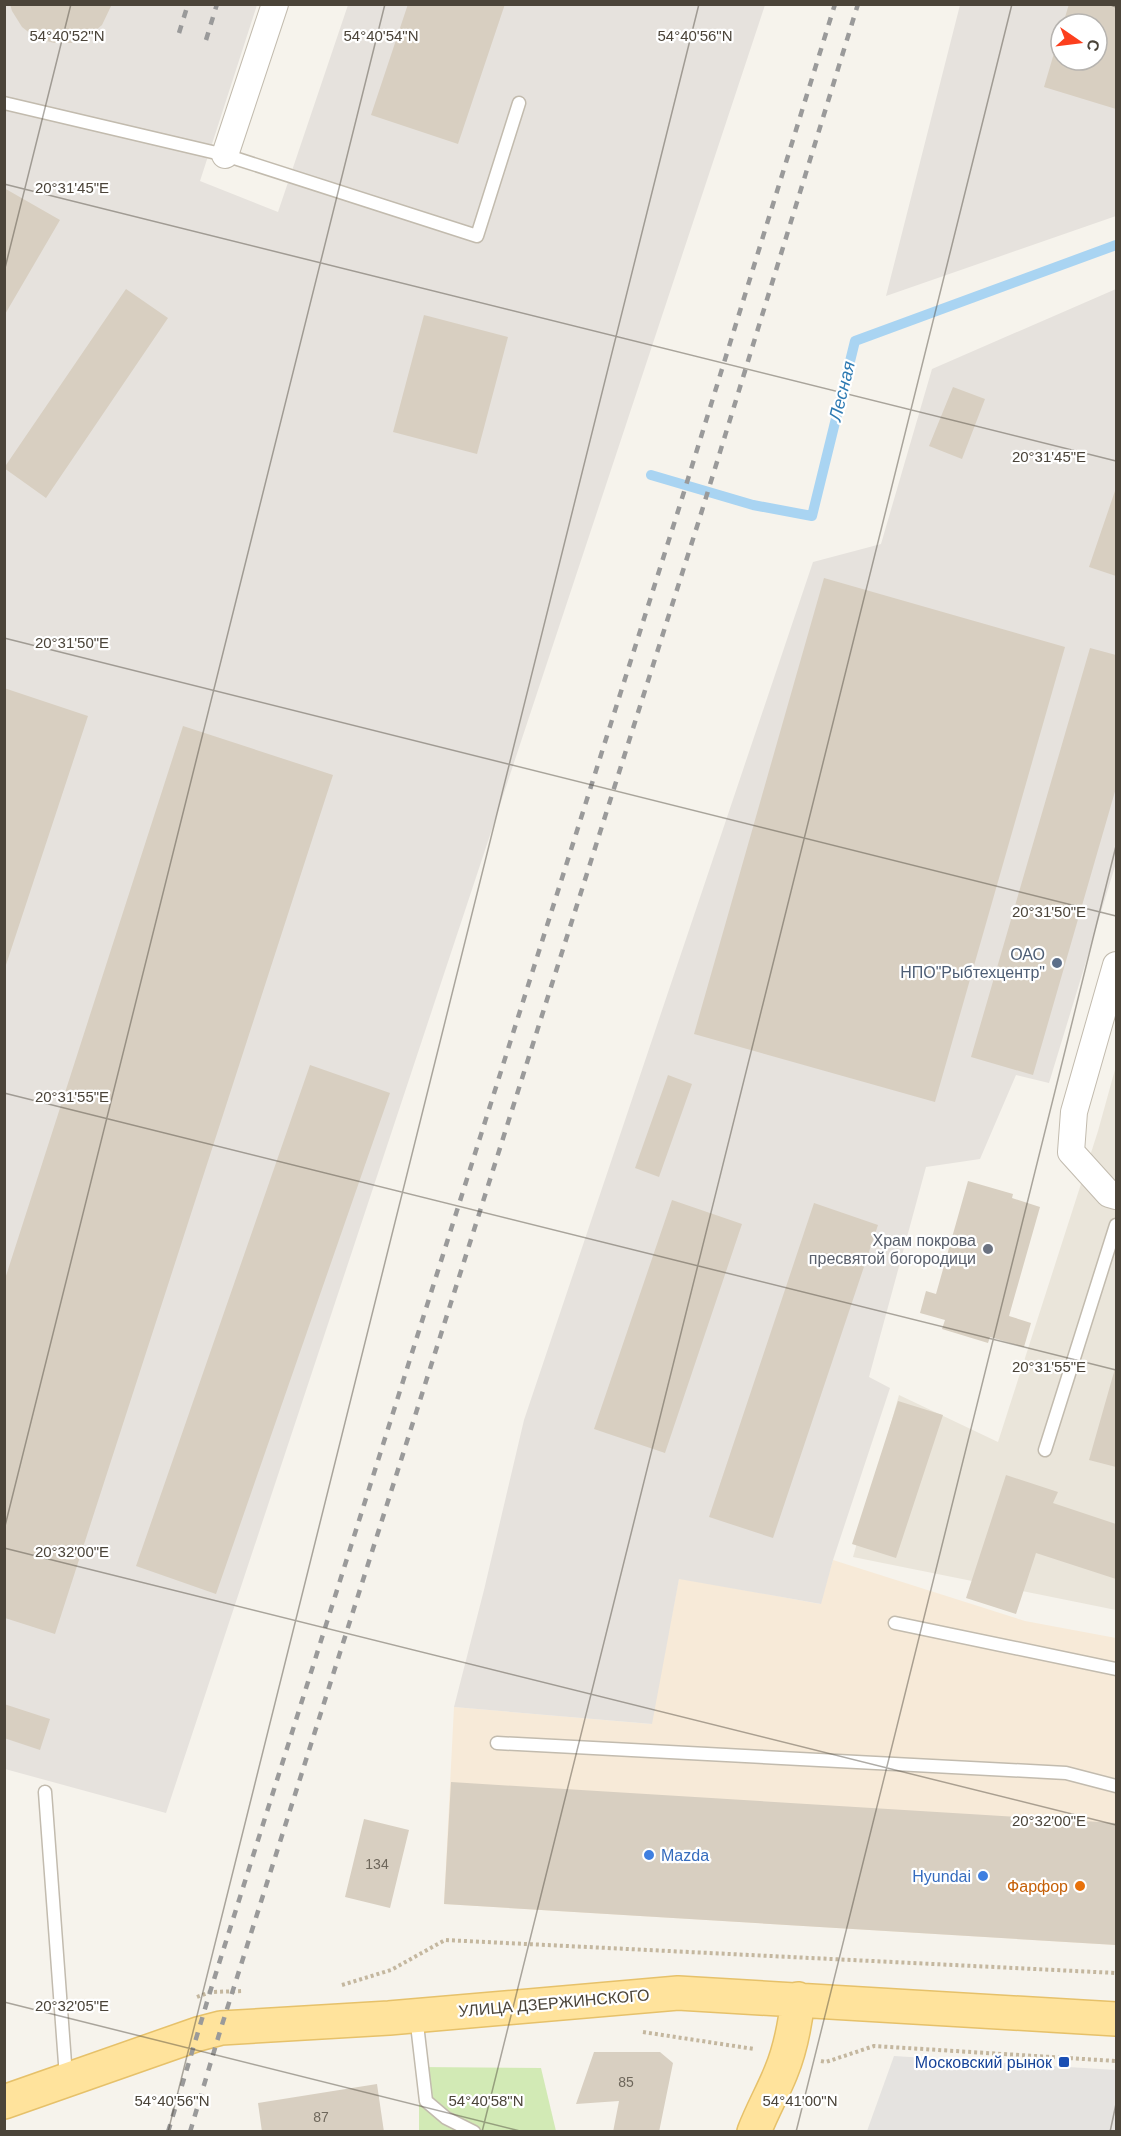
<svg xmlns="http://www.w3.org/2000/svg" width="1121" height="2136" font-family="Arial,sans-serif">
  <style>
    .residential { fill: #eae5da }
    .commercial { fill: #f7ead8 }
    .industrial { fill: #e6e2dd; fill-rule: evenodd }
    .green { fill: #d2eab5 }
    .parking { fill: #e5e3e0 }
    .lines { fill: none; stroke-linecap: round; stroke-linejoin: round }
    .stream { stroke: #a9d4f2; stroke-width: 10 }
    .building { fill: #d8cfc1 }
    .lane-casing { stroke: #c2bbae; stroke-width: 15 }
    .street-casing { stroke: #c2bbae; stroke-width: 28 }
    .primary-casing { stroke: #e6c16a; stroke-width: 36 }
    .path { stroke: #c4b79f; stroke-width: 4; stroke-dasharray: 3 3; stroke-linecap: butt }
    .lane { stroke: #fff; stroke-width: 12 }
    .street { stroke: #fff; stroke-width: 26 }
    .primary { stroke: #ffe39c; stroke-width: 33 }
    .rail { stroke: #9a9a9a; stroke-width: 4.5; stroke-dasharray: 8 8; stroke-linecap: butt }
    .ticks { fill: none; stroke: #4b4439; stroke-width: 1.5; stroke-opacity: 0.45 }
    .service-dot { fill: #5c6f8a; stroke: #fff; stroke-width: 2 }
    .worship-dot { fill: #6b7280; stroke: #fff; stroke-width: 2 }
    .shop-dot { fill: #3f7fe0; stroke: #fff; stroke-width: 2 }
    .food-dot { fill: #e8710a; stroke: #fff; stroke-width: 2 }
    .transit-dot { fill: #1a4fb4; stroke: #fff; stroke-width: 2 }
    .labels { text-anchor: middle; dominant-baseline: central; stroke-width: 4.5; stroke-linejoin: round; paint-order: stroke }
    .number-label { font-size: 14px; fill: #6e675b }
    .service-label { font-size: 16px; fill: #4e5e75; stroke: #fff; text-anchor: end }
    .worship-label { font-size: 16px; fill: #5b616d; stroke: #fff; text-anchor: end }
    .shop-label { font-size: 16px; fill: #366cbe; stroke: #fff; text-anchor: start }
    .food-label { font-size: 16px; fill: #c56008; stroke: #fff; text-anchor: end }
    .street-label { font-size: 16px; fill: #4b4439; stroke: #fff }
    .transit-label { font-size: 16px; fill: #164399; stroke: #fff; text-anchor: end }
    .water-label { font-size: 18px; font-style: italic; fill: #2e7ab2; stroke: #fff }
    .ticks-label { font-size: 15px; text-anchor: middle; fill: #4b4439; stroke: #fff; stroke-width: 4.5; stroke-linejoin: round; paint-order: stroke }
  </style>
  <rect width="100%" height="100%" fill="#f6f3ec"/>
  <path class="residential" d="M1116,1066V1610L853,1557L899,1395L998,1442L1098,1131Z"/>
  <path class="commercial" d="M833,1560L1025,1621L1116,1638V1945L444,1904L454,1707L651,1724L679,1578L820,1604Z"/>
  <path class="industrial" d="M4,5H257L200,181L278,212L348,5H765L166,1813L5,1769Z
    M960,5H1116V216L886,296ZM1061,24H1097V60H1061Z
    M1116,289V863L1049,1083L1016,1075L980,1159L926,1167L869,1377L890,1388L833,1560L821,1604L679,1579L652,1724L454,1707L484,1590L524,1420L813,562L881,544L932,369Z"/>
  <path class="green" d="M419,2067L541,2068L556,2131H419Z"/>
  <path class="parking" d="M894,2056L1116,2070V2131H867Z"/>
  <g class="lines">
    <path class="stream" d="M651,475L753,505L812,516L855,341L1116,245"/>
  </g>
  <path class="building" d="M10,4H112L102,25L89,36L72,43H54L36,38L22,27L12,11Z
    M408,4H505L458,144L371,115Z
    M1069,4H1116V109L1044,87L1060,33L1061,60H1097V24H1063Z
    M4,188L60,220L4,316Z
    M126,289L168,318L46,498L4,468Z
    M424,315L508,337L477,454L393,432Z
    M953,387L985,399L962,459L929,446Z
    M1116,488V576L1089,567Z
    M824,578L1065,647L935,1102L694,1034Z
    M1090,648L1116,655V788L1033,1075L971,1057Z
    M4,688L88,716L5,968H4Z
    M183,726L333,775L55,1634L5,1618V1279Z
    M310,1065L390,1093L216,1594L136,1566Z
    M668,1075L692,1084L659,1177L635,1168Z
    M968,1181L1013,1194L1012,1198L1040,1207L1009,1316L1031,1323L1024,1347L990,1337L988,1343L942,1329L945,1320L920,1313L926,1291L936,1294Z
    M672,1200L742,1224L665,1453L594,1429Z
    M814,1203L878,1225L773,1538L709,1517Z
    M1116,1365V1467L1089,1460Z
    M898,1401L943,1415L896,1558L852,1544Z
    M1006,1475L1058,1492L1053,1503L1116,1524V1579L1036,1553L1016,1614L966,1598Z
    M4,1704L50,1719L40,1750L4,1738Z
    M451,1782L1116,1823V1945L444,1904Z
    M364,1819L409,1830L390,1908L345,1897Z
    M594,2052H660L673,2063L659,2132H613L619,2101L576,2104Z
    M377,2084L384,2132H262L258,2103Z"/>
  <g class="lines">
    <defs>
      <path id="lane" d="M4,103L225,155L477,236L519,103
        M1045,1450L1116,1225
        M895,1623L1116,1669
        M497,1743L1066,1773L1116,1786
        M45,1792L66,2077
        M416,2016L426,2101L446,2118L474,2132"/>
      <path id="street" d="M225,155L275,4
        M1116,965L1074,1112L1071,1152L1109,1194L1116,1196"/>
      <path id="primary" d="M4,2102L198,2034L221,2028L389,2018L678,1993L1116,2019
        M754,2132C762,2111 773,2092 781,2072C791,2048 795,2025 798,1999"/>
    </defs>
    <use href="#lane" class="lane-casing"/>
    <use href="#street" class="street-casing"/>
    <use href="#primary" class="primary-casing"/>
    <path class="path" d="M342,1985L391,1970L445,1940L1116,1973
      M197,1997L210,1992L243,1991
      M643,2032L754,2049
      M821,2061L826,2062L874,2046L1116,2061"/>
    <use href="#lane" class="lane"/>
    <use href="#street" class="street"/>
    <use href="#primary" class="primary"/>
    <path class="rail" d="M179,33L188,4
      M206,40L217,4
      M168,2132L210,1992L679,508L835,4
      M190,2132L221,2028L700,517L858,4"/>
  </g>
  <path class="ticks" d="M1108,4L1116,7M4,184L1116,461M4,272L71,4M4,638L1116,916M4,1093L1116,1370M4,1530L385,4M4,1548L1116,1825M4,2002L524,2132M168,2132L699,4M482,2132L1012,4M796,2132L1116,846M1110,2132L1116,2104"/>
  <circle class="service-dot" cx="1057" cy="963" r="6"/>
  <circle class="worship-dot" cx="988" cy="1249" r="6"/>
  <g class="shop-dot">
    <circle cx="649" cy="1855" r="6"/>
    <circle cx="983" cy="1876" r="6"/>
  </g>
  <circle class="food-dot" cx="1080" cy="1886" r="6"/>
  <rect class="transit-dot" x="1058" y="2056" width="12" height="12" rx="3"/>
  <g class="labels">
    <g class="number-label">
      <text x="377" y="1864">134</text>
      <text x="626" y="2082">85</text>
      <text x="321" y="2117">87</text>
    </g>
    <g class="service-label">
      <text x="1045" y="954">ОАО<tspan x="1045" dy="18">НПО"Рыбтехцентр"</tspan></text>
    </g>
    <g class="worship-label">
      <text x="976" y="1240">Храм покрова<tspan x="976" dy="18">пресвятой богородици</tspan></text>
    </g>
    <g class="shop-label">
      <text x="661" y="1855">Mazda</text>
      <text x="971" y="1876" text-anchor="end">Hyundai</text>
    </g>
    <g class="food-label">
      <text x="1068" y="1886">Фарфор</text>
    </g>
    <g class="street-label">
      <text transform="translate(554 2003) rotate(-5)">УЛИЦА ДЗЕРЖИНСКОГО</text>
    </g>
    <g class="transit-label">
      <text x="1052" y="2062">Московский рынок</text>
    </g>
    <g class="water-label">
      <text transform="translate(842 391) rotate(-76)">Лесная</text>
    </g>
  </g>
  <g class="ticks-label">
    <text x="695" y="41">54°40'56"N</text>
    <text x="67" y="41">54°40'52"N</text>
    <text x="381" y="41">54°40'54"N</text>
    <text x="72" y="193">20°31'45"E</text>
    <text x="1049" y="462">20°31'45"E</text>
    <text x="72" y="648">20°31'50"E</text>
    <text x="1049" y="917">20°31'50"E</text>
    <text x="72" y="1102">20°31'55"E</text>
    <text x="1049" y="1372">20°31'55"E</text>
    <text x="72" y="1557">20°32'00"E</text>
    <text x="1049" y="1826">20°32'00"E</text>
    <text x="72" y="2011">20°32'05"E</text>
    <text x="172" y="2106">54°40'56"N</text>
    <text x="486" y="2106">54°40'58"N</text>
    <text x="800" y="2106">54°41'00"N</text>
  </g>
  <rect width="1121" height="2136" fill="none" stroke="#4b4439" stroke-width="12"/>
  <g transform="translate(1079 42) rotate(104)"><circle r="28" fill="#ffffff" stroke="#b7b4b0" stroke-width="1.5"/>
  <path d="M0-4.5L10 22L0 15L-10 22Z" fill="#fc3f1d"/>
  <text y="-9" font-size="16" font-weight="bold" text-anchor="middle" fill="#4b4439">С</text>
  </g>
</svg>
